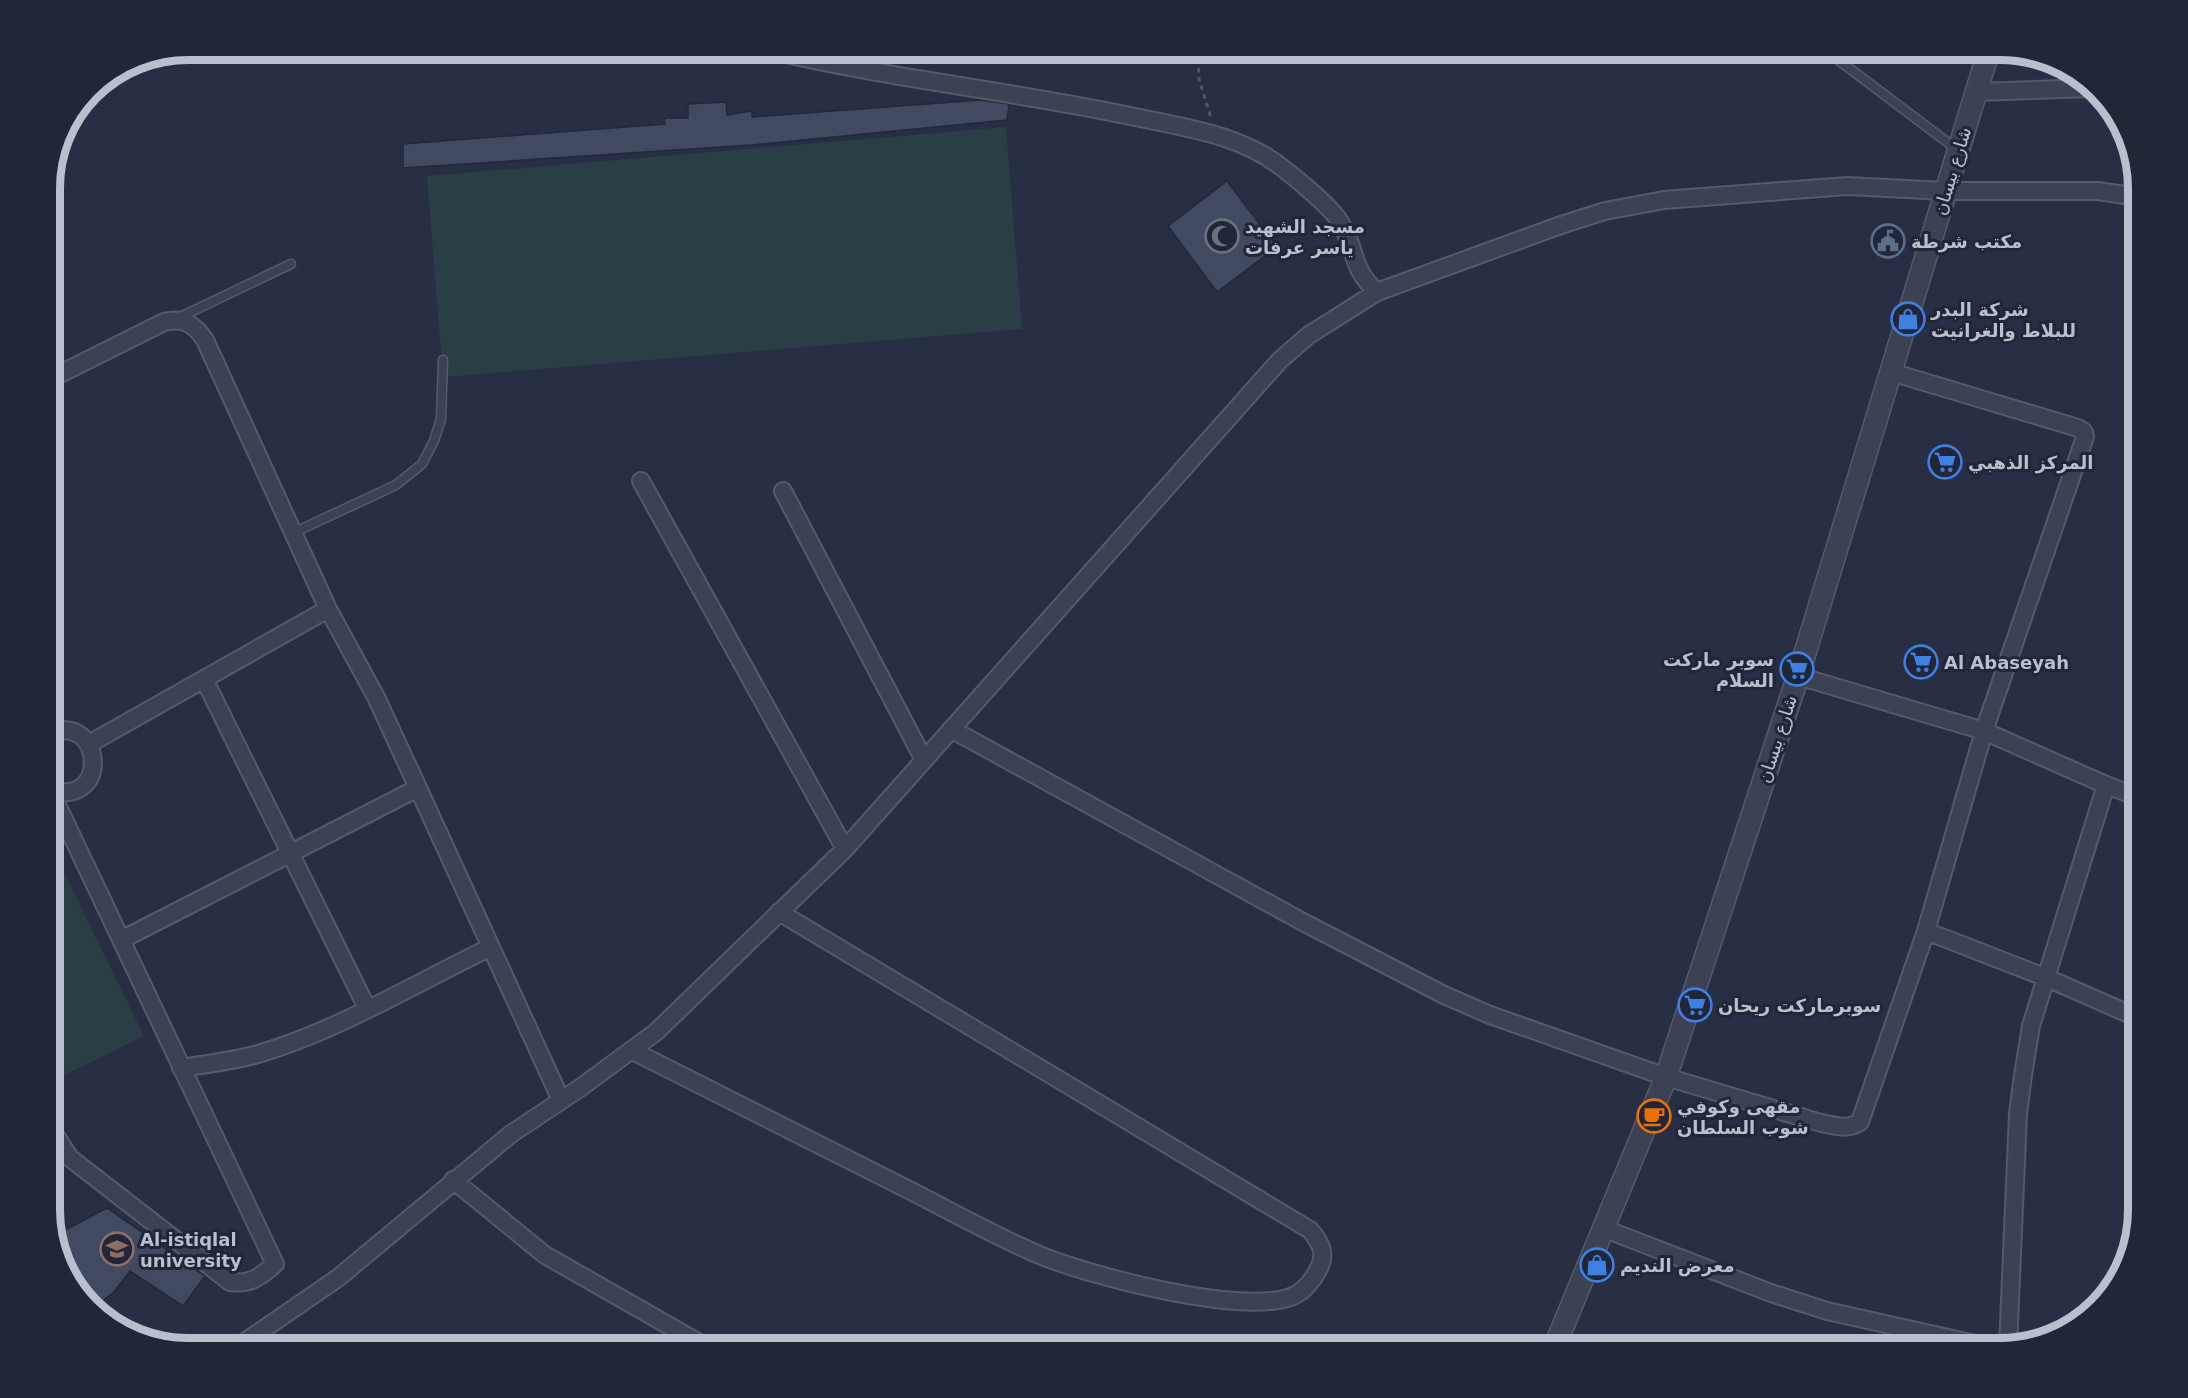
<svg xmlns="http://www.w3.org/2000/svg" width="2188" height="1398" font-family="'DejaVu Sans','Noto Naskh Arabic',sans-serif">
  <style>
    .green { fill: #2a3e45 }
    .building { fill: #424a61; stroke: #23293b; stroke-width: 1.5 }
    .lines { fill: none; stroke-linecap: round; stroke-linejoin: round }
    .service-casing { stroke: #555a6b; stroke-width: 11 }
    .minor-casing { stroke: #555a6b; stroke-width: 20 }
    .tertiary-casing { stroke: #555a6b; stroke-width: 24 }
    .path { stroke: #485b61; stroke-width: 3; stroke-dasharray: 4.5 4.5; stroke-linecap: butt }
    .service { stroke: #3c4254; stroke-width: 8 }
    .minor { stroke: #3c4254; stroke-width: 16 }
    .tertiary { stroke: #3c4254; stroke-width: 21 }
    .labels { text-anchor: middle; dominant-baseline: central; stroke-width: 6; stroke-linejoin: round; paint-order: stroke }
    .street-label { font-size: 18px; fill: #babecd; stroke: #212739 }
    .poi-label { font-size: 18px; font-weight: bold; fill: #babecd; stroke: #212739; text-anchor: start }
    .rim { fill: none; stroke: #babecd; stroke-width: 8 }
  </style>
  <rect width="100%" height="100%" fill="#282f44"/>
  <path class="green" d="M1006,127L1022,329L443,377L427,176Z
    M50,844L144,1036L50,1082Z"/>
  <path class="building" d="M981,100L1009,104L1007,120L751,145L403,168V144L665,124L664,118H688V104L726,102L727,115L752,111V117Z
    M1227,181L1277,247L1217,292L1168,226Z
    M107,1208L205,1276L183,1306L130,1271L114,1292L94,1307L68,1280L55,1235Z"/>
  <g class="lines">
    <defs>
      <path id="service" d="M1825,50L1959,151
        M178,318L291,264
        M293,533L396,485L422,464L434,441L441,419L443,360"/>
      <path id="minor" d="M1976,92L2091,88
        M1377,292L1561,225L1605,211L1664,200L1847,186L1946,191H2098L2138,197
        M1891,372L2078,428L2084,432L2085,437L1984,731L1926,931L2047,978L2138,1018
        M50,379L164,322C184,317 194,324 205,340L328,609L376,697L418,788L121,940
        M641,481L845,849
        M783,491L924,760
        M1798,676L1984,731L2106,785
        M204,679L367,1008
        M951,729L1301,921L1444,995L1490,1015L1666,1077L1821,1123C1835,1126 1848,1130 1860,1122L1926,931
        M50,734C102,711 112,808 50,790
        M89,744L328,609
        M418,788L561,1100
        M50,790L275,1264C260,1277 250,1285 230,1282L70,1158L50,1127
        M631,1050C722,1096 812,1141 903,1187C947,1209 991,1234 1037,1254C1086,1275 1244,1317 1293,1296C1303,1292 1313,1280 1318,1270C1327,1254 1321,1243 1310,1230L779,912
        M181,1068C207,1064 233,1061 258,1054C335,1032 418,982 491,947
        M453,1180L545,1255L708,1348
        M1605,1229L1771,1293L1827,1311L1993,1348
        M253,1337L279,1348
        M2008,1347L2018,1114L2023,1075L2031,1026L2106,785L2138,797
        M236,1348L338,1278L511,1134L580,1088L656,1032L845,849L1280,360L1309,335L1377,292C1350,268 1357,249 1340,222C1332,208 1298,180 1284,169C1242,135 1187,128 1135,117C1014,91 890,79 769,50"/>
      <path id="tertiary" d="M1554,1348L1666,1077L1798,676L1989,50"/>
    </defs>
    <use href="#service" class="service-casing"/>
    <use href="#minor" class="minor-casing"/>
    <use href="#tertiary" class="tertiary-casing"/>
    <path class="path" d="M1198,50L1199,79L1211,118"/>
    <use href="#service" class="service"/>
    <use href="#minor" class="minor"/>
    <use href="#tertiary" class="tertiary"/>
  </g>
  <defs>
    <symbol id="mosque-ring" viewBox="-11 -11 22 22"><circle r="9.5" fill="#212739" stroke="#6b7280" stroke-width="1.5"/><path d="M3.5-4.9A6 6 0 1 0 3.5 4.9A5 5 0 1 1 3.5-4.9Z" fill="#6b7280"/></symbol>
    <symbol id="civic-ring" viewBox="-11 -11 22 22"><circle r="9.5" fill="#212739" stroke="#5c6f8a" stroke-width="1.5"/><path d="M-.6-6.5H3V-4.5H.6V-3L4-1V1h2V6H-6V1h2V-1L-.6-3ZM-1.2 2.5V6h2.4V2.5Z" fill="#5c6f8a"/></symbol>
    <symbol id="shop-ring" viewBox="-11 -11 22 22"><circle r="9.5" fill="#212739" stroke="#3f7fe0" stroke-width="1.5"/><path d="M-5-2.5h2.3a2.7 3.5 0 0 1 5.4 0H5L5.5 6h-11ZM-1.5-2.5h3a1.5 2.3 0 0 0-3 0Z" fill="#3f7fe0"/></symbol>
    <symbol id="supermarket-ring" viewBox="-11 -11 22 22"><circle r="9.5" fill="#212739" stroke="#3f7fe0" stroke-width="1.5"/><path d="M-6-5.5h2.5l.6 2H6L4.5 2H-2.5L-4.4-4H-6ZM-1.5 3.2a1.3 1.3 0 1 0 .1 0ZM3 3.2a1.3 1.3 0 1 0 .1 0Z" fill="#3f7fe0"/></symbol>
    <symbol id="cafe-ring" viewBox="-11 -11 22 22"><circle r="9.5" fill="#212739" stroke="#e8710a" stroke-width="1.5"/><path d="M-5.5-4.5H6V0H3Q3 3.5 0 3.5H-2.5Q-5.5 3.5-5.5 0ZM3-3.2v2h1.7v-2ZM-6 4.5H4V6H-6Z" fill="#e8710a"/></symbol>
    <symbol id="university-ring" viewBox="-11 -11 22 22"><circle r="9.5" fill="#212739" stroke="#8d6e63" stroke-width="1.5"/><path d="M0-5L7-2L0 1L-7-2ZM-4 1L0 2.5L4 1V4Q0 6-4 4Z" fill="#8d6e63"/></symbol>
  </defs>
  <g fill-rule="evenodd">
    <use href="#mosque-ring" x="1203" y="217" width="38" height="38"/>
    <use href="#civic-ring" x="1869" y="222" width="38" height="38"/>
    <use href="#shop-ring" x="1889" y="300" width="38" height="38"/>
    <use href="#supermarket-ring" x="1926" y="443" width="38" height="38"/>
    <use href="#supermarket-ring" x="1902" y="643" width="38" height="38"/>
    <use href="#supermarket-ring" x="1778" y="650" width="38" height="38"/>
    <use href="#supermarket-ring" x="1676" y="986" width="38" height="38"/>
    <use href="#cafe-ring" x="1635" y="1097" width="38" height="38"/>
    <use href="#university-ring" x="98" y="1230" width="38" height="38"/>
    <use href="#shop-ring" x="1578" y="1246" width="38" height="38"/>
  </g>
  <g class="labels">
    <g class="street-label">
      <text transform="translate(1952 171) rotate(-73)">شارع بيسان</text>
      <text transform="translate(1777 739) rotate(-72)">شارع بيسان</text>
    </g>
    <g class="poi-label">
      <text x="1245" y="226">مسجد الشهيد<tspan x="1245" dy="21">ياسر عرفات</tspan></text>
      <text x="1911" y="241">مكتب شرطة</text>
      <text x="1931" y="309">شركة البدر<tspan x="1931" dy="21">للبلاط والغرانيت</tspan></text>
      <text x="1968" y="462">المركز الذهبي</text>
      <text x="1774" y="659" text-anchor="end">سوبر ماركت<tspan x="1774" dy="21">السلام</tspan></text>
      <text x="1944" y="662">Al Abaseyah</text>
      <text x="1718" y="1005">سوبرماركت ريحان</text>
      <text x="1677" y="1106">مقهى وكوفي<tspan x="1677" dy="21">شوب السلطان</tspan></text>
      <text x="140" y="1239">Al-istiqlal<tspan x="140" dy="21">university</tspan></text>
      <text x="1620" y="1265">معرض النديم</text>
    </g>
  </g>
  <path d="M0 0H2188V1398H0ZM188 60H2000A128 128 0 0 1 2128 188V1210A128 128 0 0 1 2000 1338H188A128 128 0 0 1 60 1210V188A128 128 0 0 1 188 60Z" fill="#212739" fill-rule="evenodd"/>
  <path class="rim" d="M188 60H2000A128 128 0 0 1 2128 188V1210A128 128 0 0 1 2000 1338H188A128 128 0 0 1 60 1210V188A128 128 0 0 1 188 60Z"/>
</svg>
